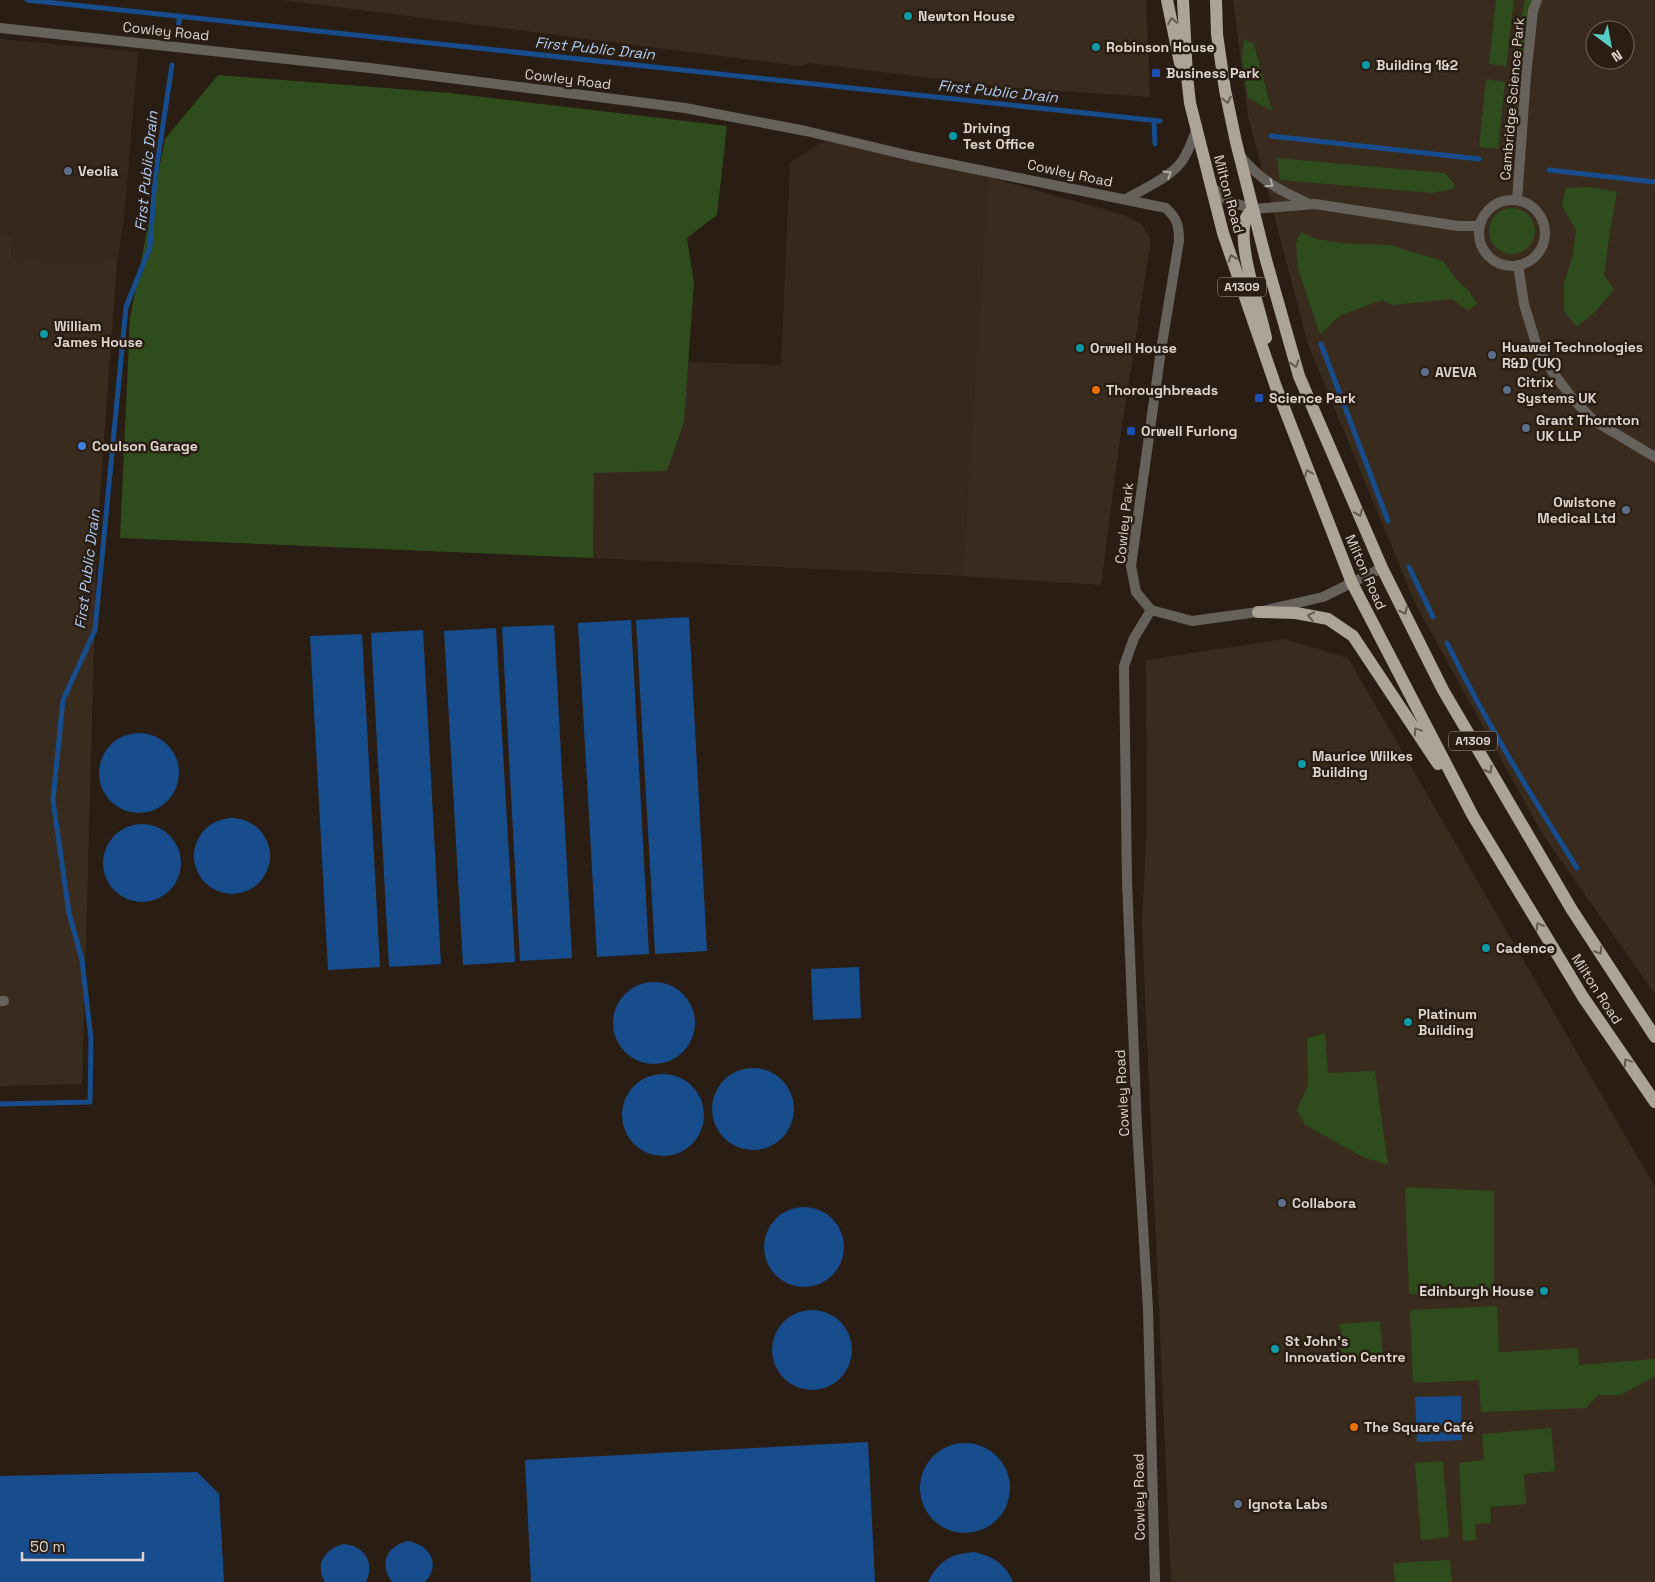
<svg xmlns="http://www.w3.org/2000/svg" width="1655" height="1582" font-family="'Space Grotesk',sans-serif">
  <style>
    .commercial { fill: #392c1f; fill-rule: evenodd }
    .industrial { fill: #37281e }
    .green { fill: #2e4c1c }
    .water { fill: #174c8d }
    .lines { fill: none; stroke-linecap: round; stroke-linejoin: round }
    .stream { stroke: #174c8d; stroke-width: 5 }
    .minor { stroke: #66625b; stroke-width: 10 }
    .primary { stroke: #aca496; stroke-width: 12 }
    .oneway { stroke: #645a4e }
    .oneway2 { stroke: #b3aca6 }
    .culture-dot { fill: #0f9aa8; stroke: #2a1e14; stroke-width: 2 }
    .transit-dot { fill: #1a4fb4; stroke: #2a1e14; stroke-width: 2 }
    .service-dot { fill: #5c6f8a; stroke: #2a1e14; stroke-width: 2 }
    .food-dot { fill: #e8710a; stroke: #2a1e14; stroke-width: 2 }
    .shop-dot { fill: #3f7fe0; stroke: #2a1e14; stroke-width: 2 }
    .labels { text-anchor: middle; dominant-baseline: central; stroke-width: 5; stroke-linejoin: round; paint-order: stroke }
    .shield { fill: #2a1e14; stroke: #a79d96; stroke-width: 1 }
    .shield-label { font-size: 12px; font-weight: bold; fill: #ddd4ce }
    .poi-label { font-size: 14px; font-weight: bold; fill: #ddd4ce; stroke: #2a1e14; text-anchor: start }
    .street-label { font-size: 14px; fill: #ddd4ce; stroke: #2a1e14 }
    .water-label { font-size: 15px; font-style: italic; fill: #b0cbf1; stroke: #2a1e14 }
  </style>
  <rect width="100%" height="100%" fill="#2a1e14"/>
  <path class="commercial" d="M282,0H1146L1150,97L1003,87L810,63L800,66Z
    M1233,0H1655V994L1543,835L1415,603L1308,344L1248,116ZM1595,30H1625V60H1595Z
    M988,177L1124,215L1141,224L1151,239L1119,446L1101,585L962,576Z
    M0,233L12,234L11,261L117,262L97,535L82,1084L0,1086Z
    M1285,639L1348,658L1655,1187V1582H1171L1142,923L1147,825L1146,660Z"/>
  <path class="industrial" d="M0,39L138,52L124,218L117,262L11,261L12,234L0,233Z
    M825,141L988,177L962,576L593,558L594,473L684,422L688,362L781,365L790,162Z"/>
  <path class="green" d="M1496,0H1514L1506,66L1489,64Z
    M1525,0H1531L1524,48L1517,56L1519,31Z
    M1244,39L1254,44L1272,111L1248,98L1242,59Z
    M218,75L450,93L727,126L717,215L687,238L694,283L684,422L667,471L594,473L593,558L120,538L130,318L165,139Z
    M1486,79L1505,82L1498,149L1479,147Z
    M1513,84L1519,93L1513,152L1510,161L1505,165Z
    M1277,158L1445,173L1455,185L1453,189L1432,193L1280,180Z
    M1590,187L1617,192L1610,231L1604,275L1614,290L1595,312L1577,327L1564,311V284L1573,254L1576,230L1562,205L1566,188Z
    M1489 231a23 23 0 1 1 46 0a23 23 0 1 1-46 0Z
    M1301,232L1316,239L1341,243L1390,245L1443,261L1456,279L1469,291L1477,303L1468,311L1452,299L1392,305L1382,300L1341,315L1320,334L1298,269L1296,243Z
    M1325,1033L1328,1073L1375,1071L1388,1165L1363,1157L1305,1125L1297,1109L1308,1086L1307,1038Z
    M1405,1187L1494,1191V1291L1409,1294Z
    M1497,1306L1499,1352L1578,1348L1579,1365L1655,1359V1376L1621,1395H1598L1586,1408L1481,1412L1479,1380L1413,1383L1410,1310Z
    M1380,1321L1383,1359L1343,1362L1340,1324Z
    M1551,1428L1555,1471L1524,1474L1526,1504L1490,1507L1491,1523L1475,1524L1476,1540L1463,1541L1459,1463L1484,1460L1482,1434Z
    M1443,1461L1449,1537L1421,1540L1415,1463Z
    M1450,1560L1452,1582H1395L1393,1563Z"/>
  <path class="water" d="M689,617L707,951L655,954L636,620Z
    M631,620L649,954L597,957L578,623Z
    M554,625L572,958L520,961L502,627Z
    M496,628L515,962L463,965L444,631Z
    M423,630L441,964L389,967L371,633Z
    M362,634L380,967L328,970L310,636Z
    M99 773a40 40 0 1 1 80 0a40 40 0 1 1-80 0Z
    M194 856a38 38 0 1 1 76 0a38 38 0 1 1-76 0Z
    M103 863a39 39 0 1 1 78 0a39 39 0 1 1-78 0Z
    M859,967L861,1018L813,1020L811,969Z
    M613 1023a41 41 0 1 1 82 0a41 41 0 1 1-82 0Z
    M712 1109a41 41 0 1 1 82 0a41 41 0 1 1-82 0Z
    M622 1115a41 41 0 1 1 82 0a41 41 0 1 1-82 0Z
    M764 1247a40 40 0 1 1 80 0a40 40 0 1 1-80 0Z
    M772 1350a40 40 0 1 1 80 0a40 40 0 1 1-80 0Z
    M1461,1396L1462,1440L1417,1442L1415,1397Z
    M868,1442L875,1582H531L525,1460Z
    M920 1488a45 45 0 1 1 90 0a45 45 0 1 1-90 0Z
    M197,1472L219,1494L224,1582H0V1476Z
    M407,1541C429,1544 442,1564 425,1582H392C379,1564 386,1547 407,1541Z
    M344,1544C365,1546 375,1563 366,1582H325C314,1564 326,1548 344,1544Z
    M974,1552C992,1556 1006,1564 1013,1582H928C939,1561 950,1554 974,1552Z"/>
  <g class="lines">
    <path class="stream" d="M27,0L1160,121
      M177,34L180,16
      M1154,121L1155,144
      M1271,136L1479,159
      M1549,170L1655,182
      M1321,344L1388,521
      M1409,567L1433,617
      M1447,643C1485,721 1531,795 1577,868
      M0,1104L90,1102L91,1039L82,960L69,913L53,800L63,700L95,630L126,307L150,247L155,178L172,65"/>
    <path class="minor" d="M0,28L370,68L685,108L806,131L911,156L1166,208C1177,219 1179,224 1179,241L1161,350L1131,566L1136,592L1151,610L1192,621L1258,612L1323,597L1382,568
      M1240,156C1262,181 1277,189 1307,203
      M1212,187L1228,201L1253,209L1315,204L1458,226H1480
      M1126,199C1143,189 1171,177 1182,161C1189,151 1193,139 1197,128
      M1517,200L1526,76L1533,11L1537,0
      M1479 233a33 33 0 1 1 66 0a33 33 0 1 1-66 0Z
      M1518,265L1524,304L1537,347L1554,374L1573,399L1593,420L1655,457
      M1151,610L1134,638L1124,666L1127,881L1137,1127L1148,1309L1155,1581
      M0,1001H4"/>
    <path class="primary" d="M1167,0L1180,63
      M1183,0L1187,76L1190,103L1223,233L1276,387L1352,583L1473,816L1583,997L1655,1102
      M1216,0L1217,34L1225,90L1236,142L1266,260L1299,376L1382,568L1443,690L1572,910L1655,1037
      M1253,209C1250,212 1247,215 1246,218C1236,244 1260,308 1266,338
      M1258,612L1296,613L1328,619L1353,636L1438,764"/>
  </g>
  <defs><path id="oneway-chevron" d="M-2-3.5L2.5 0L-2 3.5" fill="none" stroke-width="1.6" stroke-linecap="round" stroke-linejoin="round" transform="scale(1.25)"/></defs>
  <g class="oneway">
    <use href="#oneway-chevron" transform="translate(1172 21) rotate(-100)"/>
    <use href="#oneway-chevron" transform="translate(1227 100) rotate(78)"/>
    <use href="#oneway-chevron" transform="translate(1232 258) rotate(-109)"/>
    <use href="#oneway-chevron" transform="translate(1295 364) rotate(73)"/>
    <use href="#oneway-chevron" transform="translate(1308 473) rotate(-112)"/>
    <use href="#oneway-chevron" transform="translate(1359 513) rotate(67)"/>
    <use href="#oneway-chevron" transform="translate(1404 611) rotate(64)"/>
    <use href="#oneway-chevron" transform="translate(1311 616) rotate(-170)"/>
    <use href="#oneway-chevron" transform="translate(1417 731) rotate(-124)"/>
    <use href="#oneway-chevron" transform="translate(1489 770) rotate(60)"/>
    <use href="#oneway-chevron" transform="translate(1539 926) rotate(-121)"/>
    <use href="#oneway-chevron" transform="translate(1599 951) rotate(57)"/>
    <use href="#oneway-chevron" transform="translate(1627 1062) rotate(-124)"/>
  </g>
  <g class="oneway2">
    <use href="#oneway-chevron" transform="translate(1168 174) rotate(-32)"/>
    <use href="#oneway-chevron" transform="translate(1270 184) rotate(34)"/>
  </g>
  <g class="culture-dot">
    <circle cx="908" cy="16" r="5"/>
    <circle cx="1096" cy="47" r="5"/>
    <circle cx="1366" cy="65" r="5"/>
    <circle cx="953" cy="136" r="5"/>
    <circle cx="44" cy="334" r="5"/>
    <circle cx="1080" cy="348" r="5"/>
    <circle cx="1302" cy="764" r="5"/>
    <circle cx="1486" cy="948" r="5"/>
    <circle cx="1408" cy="1022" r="5"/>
    <circle cx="1544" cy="1291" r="5"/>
    <circle cx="1275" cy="1349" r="5"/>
  </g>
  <g class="transit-dot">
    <rect x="1151" y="68" width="10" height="10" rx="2.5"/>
    <rect x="1254" y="393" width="10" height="10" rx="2.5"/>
    <rect x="1126" y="426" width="10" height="10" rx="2.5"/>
  </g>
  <g class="service-dot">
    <circle cx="68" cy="171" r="5"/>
    <circle cx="1492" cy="355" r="5"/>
    <circle cx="1425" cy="372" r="5"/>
    <circle cx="1507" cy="390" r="5"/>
    <circle cx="1526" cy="428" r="5"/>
    <circle cx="1626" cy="510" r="5"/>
    <circle cx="1282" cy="1203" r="5"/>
    <circle cx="1238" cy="1504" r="5"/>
  </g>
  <g class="food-dot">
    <circle cx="1096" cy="390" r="5"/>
    <circle cx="1354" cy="1427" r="5"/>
  </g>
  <circle class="shop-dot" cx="82" cy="446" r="5"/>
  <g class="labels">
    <g class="shield">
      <rect x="1218" y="277.5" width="48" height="19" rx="4"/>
      <rect x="1449" y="731.5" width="48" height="19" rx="4"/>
    </g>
    <g class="shield-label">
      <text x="1242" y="287">A1309</text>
      <text x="1473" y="741">A1309</text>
    </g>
    <g class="poi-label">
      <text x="918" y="16">Newton House</text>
      <text x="1106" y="47">Robinson House</text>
      <text x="1376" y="65">Building 1&amp;2</text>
      <text x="1166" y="73">Business Park</text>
      <text x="963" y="128">Driving<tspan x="963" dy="16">Test Office</tspan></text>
      <text x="78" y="171">Veolia</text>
      <text x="54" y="326">William<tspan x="54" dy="16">James House</tspan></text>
      <text x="1502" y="347">Huawei Technologies<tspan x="1502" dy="16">R&amp;D (UK)</tspan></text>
      <text x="1090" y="348">Orwell House</text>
      <text x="1435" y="372">AVEVA</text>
      <text x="1517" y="382">Citrix<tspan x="1517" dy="16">Systems UK</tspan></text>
      <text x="1106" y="390">Thoroughbreads</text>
      <text x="1269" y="398">Science Park</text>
      <text x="1536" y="420">Grant Thornton<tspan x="1536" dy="16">UK LLP</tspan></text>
      <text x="1141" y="431">Orwell Furlong</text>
      <text x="92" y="446">Coulson Garage</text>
      <text x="1616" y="502" text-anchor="end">Owlstone<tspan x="1616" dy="16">Medical Ltd</tspan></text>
      <text x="1312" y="756">Maurice Wilkes<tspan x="1312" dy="16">Building</tspan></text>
      <text x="1496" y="948">Cadence</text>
      <text x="1418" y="1014">Platinum<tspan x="1418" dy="16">Building</tspan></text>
      <text x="1292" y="1203">Collabora</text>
      <text x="1534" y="1291" text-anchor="end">Edinburgh House</text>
      <text x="1285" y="1341">St John's<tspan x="1285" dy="16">Innovation Centre</tspan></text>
      <text x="1364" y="1427">The Square Café</text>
      <text x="1248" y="1504">Ignota Labs</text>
    </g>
    <g class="street-label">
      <text transform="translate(166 31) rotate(6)">Cowley Road</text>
      <text transform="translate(568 79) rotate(7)">Cowley Road</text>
      <text transform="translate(1512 99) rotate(-85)">Cambridge Science Park</text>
      <text transform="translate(1070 173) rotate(12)">Cowley Road</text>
      <text transform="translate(1229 194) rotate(75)">Milton Road</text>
      <text transform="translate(1124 523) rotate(-84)">Cowley Park</text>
      <text transform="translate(1366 572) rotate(66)">Milton Road</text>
      <text transform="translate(1597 989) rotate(57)">Milton Road</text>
      <text transform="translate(1122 1093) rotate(-93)">Cowley Road</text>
      <text transform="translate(1139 1497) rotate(-91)">Cowley Road</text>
    </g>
    <g class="water-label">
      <text transform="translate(595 48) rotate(6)">First Public Drain</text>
      <text transform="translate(998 91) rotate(6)">First Public Drain</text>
      <text transform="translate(146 171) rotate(-84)">First Public Drain</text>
      <text transform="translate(87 569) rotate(-83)">First Public Drain</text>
    </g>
  </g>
  <g transform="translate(1610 45) rotate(148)"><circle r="24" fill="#2a1e14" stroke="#72675e"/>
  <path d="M0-4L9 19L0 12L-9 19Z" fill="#56cec3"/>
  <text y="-8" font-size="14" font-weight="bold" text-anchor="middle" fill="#ddd4ce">N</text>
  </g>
  <path d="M22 1552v8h121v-8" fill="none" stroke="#ddd4ce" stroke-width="2.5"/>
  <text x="30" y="1552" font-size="15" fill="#ddd4ce" stroke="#2a1e14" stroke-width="4" paint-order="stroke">50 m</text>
</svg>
